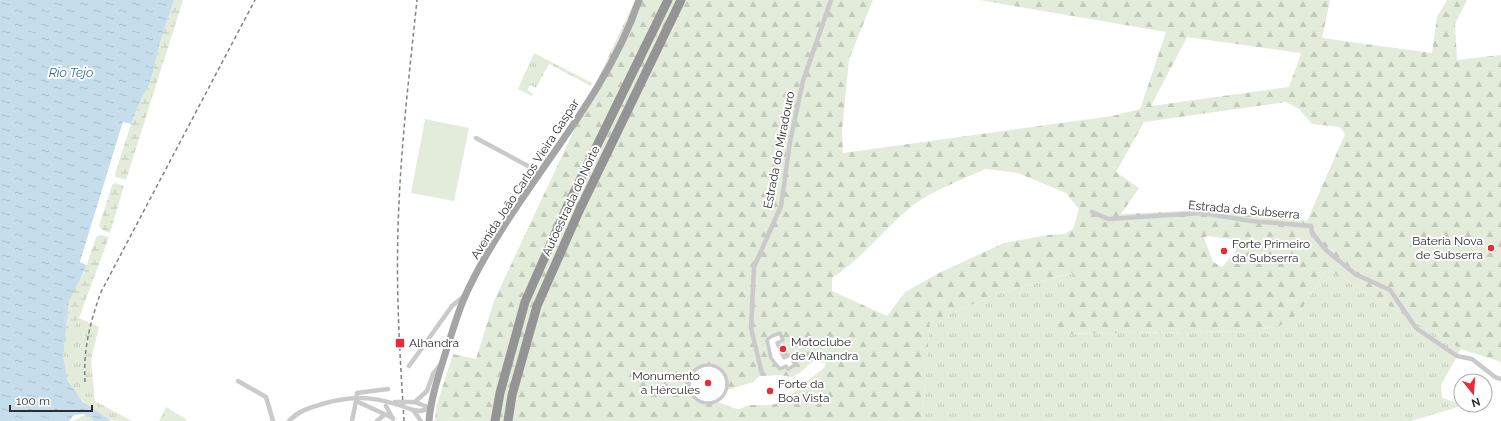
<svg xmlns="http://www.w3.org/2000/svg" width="1501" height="421" font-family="Raleway,sans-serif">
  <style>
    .grass { fill: url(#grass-tufts) }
    .forest { fill: url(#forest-firs); fill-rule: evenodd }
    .wetland { fill: url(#wetland-marsh) }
    .pitch { fill: #e3ebda }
    .water { fill: url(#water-ripples) }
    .pier { fill: #fff }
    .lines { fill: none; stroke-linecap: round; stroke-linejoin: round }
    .pedestrian { stroke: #cacaca; stroke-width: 3.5 }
    .minor { stroke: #cacaca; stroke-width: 4.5 }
    .primary { stroke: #a5a5a5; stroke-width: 7 }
    .motorway { stroke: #949494; stroke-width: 9 }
    .rail { stroke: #828282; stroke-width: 1.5; stroke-dasharray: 4 3; stroke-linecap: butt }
    .minor-bridge { stroke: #cacaca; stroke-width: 4.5 }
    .poi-dot { fill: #e82c38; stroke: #fff; stroke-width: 1.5 }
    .labels { text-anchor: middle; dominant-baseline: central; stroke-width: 4; stroke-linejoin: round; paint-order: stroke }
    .street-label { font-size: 12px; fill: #2d2d2d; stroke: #fff }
    .poi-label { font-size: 12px; fill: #2d2d2d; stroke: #fff; text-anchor: start }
    .water-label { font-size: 13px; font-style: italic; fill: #3a6e90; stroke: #fff }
  </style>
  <defs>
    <pattern id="grass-tufts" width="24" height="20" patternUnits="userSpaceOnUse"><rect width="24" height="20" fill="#e3ebda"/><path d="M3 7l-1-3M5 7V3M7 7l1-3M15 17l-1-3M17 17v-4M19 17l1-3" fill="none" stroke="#c3cabb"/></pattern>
    <pattern id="forest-firs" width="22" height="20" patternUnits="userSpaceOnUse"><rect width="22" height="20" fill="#e3ebda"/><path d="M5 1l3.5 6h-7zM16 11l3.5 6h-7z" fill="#c3cabb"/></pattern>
    <pattern id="wetland-marsh" width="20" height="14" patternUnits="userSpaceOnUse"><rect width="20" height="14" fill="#e3ebda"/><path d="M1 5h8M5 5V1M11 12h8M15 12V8" fill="none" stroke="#c3cabb"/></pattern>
    <pattern id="water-ripples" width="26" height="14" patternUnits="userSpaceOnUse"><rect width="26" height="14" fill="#c6ddec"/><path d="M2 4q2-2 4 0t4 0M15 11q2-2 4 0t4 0" fill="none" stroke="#aabecb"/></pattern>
  </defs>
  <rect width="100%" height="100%" fill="#fff"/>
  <path class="grass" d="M534,53L592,83L591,86L549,64L536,88L530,85L527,90L533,94L532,96L518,89Z
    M1327,269L1461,349L1441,385L1442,398L1465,405L1411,421H922L930,322L999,293L1076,272L1056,334L1252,331L1281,325L1299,313Z
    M79,318L99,327L91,359L95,401L132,421C126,421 116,421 110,420C83,408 56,376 64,344C66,335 75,326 79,318Z
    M166,407L186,419V421H159Z
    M86,414L94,421H73Z"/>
  <path class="forest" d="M635,0H873L849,59L842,131L843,153L1112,116L1140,109L1166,32L979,0H1330L1322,38L1432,53L1437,17L1447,0H1467L1455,24L1457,60L1501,55V362L1461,349L1327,269L1299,313L1281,325L1252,331L1055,334L1075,272L999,293L930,322L922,421H435L436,407L453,354L476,359L494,301ZM1187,37L1300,53L1301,54L1289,87L1151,106ZM1286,102L1299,109L1312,124L1340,127L1345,134L1307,221L1203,210L1121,214L1139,188L1116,172L1144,122ZM986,169L1018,173L1066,193L1079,209L1073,229L1065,234L1048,235L1004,243L939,273L905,292L887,316L832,291V278C863,258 884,229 912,206C930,192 965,178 986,169ZM1207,236L1239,240L1235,252L1222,267L1213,262L1204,238ZM779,333L782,340L777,343L784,358L790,355L795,365L788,369L786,366L780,369L771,358L767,340ZM813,361L826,363L824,368L780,403C769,406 760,405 750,405C746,405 742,409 738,409C732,408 727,405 721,403C710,400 698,406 691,393C681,374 707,355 722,370C728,375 728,382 727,390L753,382L762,374L763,376L780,375L792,377L801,372Z"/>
  <path class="wetland" d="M174,0H183L126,180L116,177L115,174L131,124L141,99L150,83L161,39Z
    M115,183L124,186L110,233L104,231L99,226L112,185Z
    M102,235L109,237L79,318L64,344L69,301L77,282L84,273L96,237Z"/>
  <path class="pitch" d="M425,119L469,128L454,201L411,193Z"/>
  <path class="water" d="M0,0H174L161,39L150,83L141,99L131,124L123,122L80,262L87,265L69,301L63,357L68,381L83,402L111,421H94L86,414L74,415L69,421H0Z"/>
  <path class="pier" d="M123,122L131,124L130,126L124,125L82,261L88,263L87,265L80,262Z"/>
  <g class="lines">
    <path class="pedestrian" d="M780,333L783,340L777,343L784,358L790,355L795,365L788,369L786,366L780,369L771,358L767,340L772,336Z
      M689 384a19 19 0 1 1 38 0a19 19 0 1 1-38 0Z"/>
    <path class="minor" d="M476,138L541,173
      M1092,212L1108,219L1202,213L1251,221L1311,226L1312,233L1326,250L1355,274L1390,290L1416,328L1457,356L1472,359L1495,377L1501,379
      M409,366L452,306L464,296
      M762,374L751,328L754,267L781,206L790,142L803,81L831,0
      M238,381L266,397L273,421
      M388,389L357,393L356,401L393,418
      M415,402L427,391L433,374L441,364
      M415,402L430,408
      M386,406L393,419
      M413,410L421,411L430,408
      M413,410L421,421
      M352,421L356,401
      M377,421L384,415"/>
    <path class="primary" d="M429,421C431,396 440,371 447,348C453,330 458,311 466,294C514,190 602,109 639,0"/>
    <path class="motorway" d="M495,421L500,393L525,302L567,207L668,0
      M508,421L512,395L537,306L579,211L681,0"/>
    <path class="rail" d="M85,382C83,350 90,322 101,292L255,0
      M404,421C400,357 396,294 398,230C400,153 409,76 417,0"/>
    <path class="minor-bridge" d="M395,402H415
      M289,421C298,411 309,408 322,404C357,394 379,397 413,410"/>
  </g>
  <g class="poi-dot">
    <circle cx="1491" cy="248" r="4"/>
    <circle cx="1224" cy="251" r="4"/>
    <rect x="395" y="338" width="10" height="10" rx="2"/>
    <circle cx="783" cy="349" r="4"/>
    <circle cx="708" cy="383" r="4"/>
    <circle cx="770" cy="391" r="4"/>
  </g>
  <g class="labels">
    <g class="street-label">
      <text transform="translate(779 150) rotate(-79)">Estrada do Miradouro</text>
      <text transform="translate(525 179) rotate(-57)">Avenida João Carlos Vieira Gaspar</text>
      <text transform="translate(571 201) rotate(-65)">Autoestrada do Norte</text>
      <text transform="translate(1244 210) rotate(5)">Estrada da Subserra</text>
    </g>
    <g class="poi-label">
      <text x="1483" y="241" text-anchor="end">Bateria Nova<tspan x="1483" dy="14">de Subserra</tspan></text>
      <text x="1232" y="244">Forte Primeiro<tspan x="1232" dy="14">da Subserra</tspan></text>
      <text x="791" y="342">Motoclube<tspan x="791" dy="14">de Alhandra</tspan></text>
      <text x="409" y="343">Alhandra</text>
      <text x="700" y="376" text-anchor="end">Monumento<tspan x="700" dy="14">a Hércules</tspan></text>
      <text x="778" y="384">Forte da<tspan x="778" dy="14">Boa Vista</tspan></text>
    </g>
    <g class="water-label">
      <text x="71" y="72">Rio Tejo</text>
    </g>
  </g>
  <g transform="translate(1473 393) rotate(163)"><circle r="19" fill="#ffffff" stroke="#ababab"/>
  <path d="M0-3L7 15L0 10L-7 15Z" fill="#e82c38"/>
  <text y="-6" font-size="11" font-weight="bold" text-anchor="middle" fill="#2d2d2d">N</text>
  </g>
  <path d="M10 405v6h82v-6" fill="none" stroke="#2d2d2d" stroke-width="2"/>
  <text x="16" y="405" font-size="12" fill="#2d2d2d" stroke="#ffffff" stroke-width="3" paint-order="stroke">100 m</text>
</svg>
